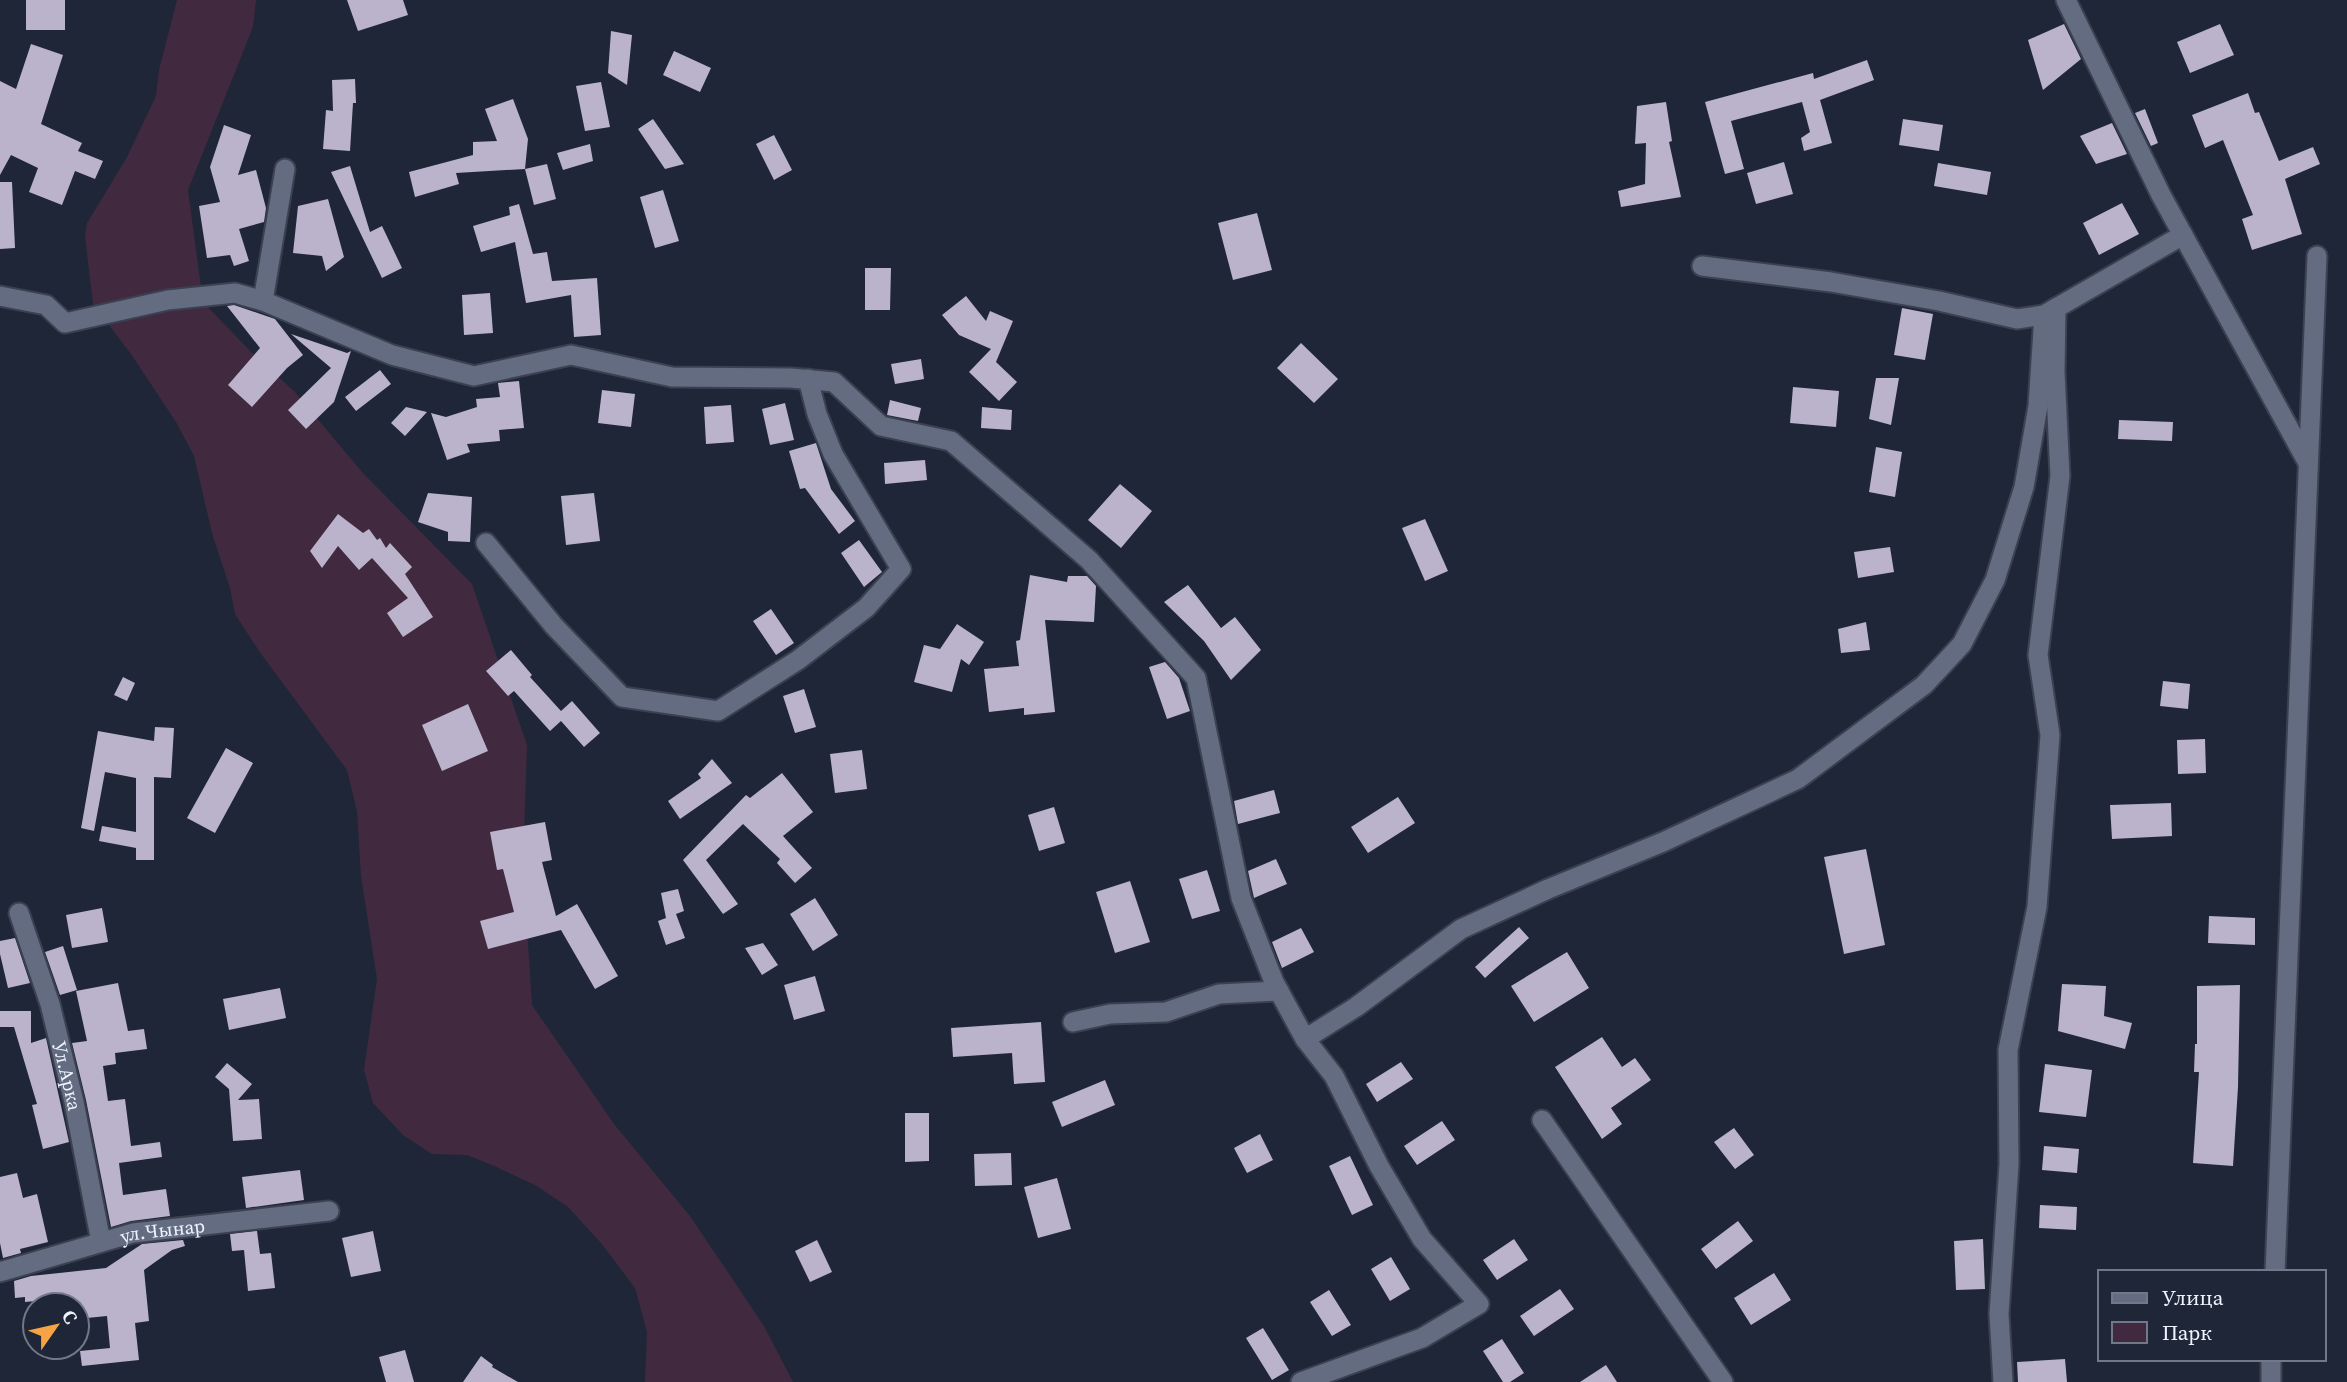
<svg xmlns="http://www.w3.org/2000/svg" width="2347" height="1382" font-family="'Source Serif 4',serif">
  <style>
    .green { fill: #412a3f }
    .building { fill: #bab3cb }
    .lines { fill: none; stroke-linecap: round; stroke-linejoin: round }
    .minor-casing { stroke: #3b4150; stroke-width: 23 }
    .minor { stroke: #636c81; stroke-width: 19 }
    .labels { text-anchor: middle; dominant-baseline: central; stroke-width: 7; stroke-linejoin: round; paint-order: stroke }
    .street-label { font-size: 19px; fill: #eef3fd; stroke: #1e2638 }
  </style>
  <rect width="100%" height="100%" fill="#1e2638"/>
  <path class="green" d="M177,0H256L253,27L188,190L203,302L254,355L294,391L363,473L472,584L527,745L523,867L532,1005L614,1124L690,1216L764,1326L793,1382H645L647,1332L635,1288L601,1243L568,1207L535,1185L492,1165L467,1155L432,1154L403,1135L373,1103L364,1070L377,979L361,876L357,811L347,770L259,651L235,614L230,588L212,533L194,456L176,422L131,354L93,304L85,237L87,223L126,159L156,96L159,70Z"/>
  <path class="building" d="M26,0H65V30H26Z
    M347,0H403L408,15L358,31Z
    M2064,24L2081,59L2043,90L2028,40Z
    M2220,24L2234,55L2190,73L2177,42Z
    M611,31L632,35L627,85L608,73Z
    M31,44L63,55L41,124L82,143L78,151L103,161L95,179L75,171L62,205L29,192L38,168L11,155L0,175V81L16,89Z
    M674,51L711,68L700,92L663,75Z
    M1867,60L1874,80L1820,100L1832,143L1804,151L1801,138L1810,132L1802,102L1731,121L1744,169L1725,174L1705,102L1813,73L1814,79Z
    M355,79L356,103H353L350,151L323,149L326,110L333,111L332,80Z
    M601,82L610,127L585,131L576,86Z
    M2248,93L2255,113L2259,112L2279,161L2313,147L2320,164L2285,179L2302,234L2252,250L2242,219L2253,215L2223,140L2205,148L2192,115Z
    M513,99L528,139L525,169L456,173L459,184L415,197L409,172L473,155V142L497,141L485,109Z
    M1666,102L1672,141L1669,142L1681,197L1621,207L1618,191L1645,184L1646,143L1635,144L1637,106Z
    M2145,109L2158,143L2151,146L2135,113Z
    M653,119L684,164L665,169L638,129Z
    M1903,119L1943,125L1939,151L1899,145Z
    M2112,123L2127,154L2096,164L2080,136Z
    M224,125L251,135L238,175L256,170L266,208L264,222L239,229L249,261L234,266L230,255L207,258L199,206L220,202L210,167Z
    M774,135L792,170L774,180L756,144Z
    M590,144L593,161L563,170L557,153Z
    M1784,162L1793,194L1756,204L1747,173Z
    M1938,163L1991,172L1987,195L1934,186Z
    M547,164L556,199L534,205L525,169Z
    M350,166L370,232L382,226L402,268L382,278L331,172Z
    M0,182H12L15,248L0,249Z
    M663,190L679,241L655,248L640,197Z
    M328,199L344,257L326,271L322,256L293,253L298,206Z
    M2122,203L2139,234L2099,255L2083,223Z
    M519,204L533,254L547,252L552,281L597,278L601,335L574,337L571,295L526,303L515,242L481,252L473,226L510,215L509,207Z
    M1257,213L1272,270L1233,280L1218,223Z
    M865,268H891L890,310H865Z
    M490,293L493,333L464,335L462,295Z
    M966,296L986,321L990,311L1013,321L996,362L1017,382L999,401L969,372L991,349L959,335L942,315Z
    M234,305L275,319L303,355L287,368L252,407L228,385L260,348L227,306Z
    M1902,308L1933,314L1925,360L1894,355Z
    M291,334L347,353L351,351L334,402L306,429L288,410L331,368Z
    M1301,343L1338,379L1314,403L1277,368Z
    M921,359L924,379L895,384L891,364Z
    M380,370L391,384L356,411L345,397Z
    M1876,378H1899L1891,425L1869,419Z
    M519,381L524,428L499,430L500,441L467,444L470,452L447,460L431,413L446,417L477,407L476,399L500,397L498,383Z
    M1793,387L1839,391L1836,427L1790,423Z
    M602,390L635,394L631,427L598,423Z
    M890,400L921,408L918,421L887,415Z
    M785,403L794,440L770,445L762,409Z
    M731,405L734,442L706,444L704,407Z
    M406,407L427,412L405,436L391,423Z
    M982,407L1012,410L1011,430L981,428Z
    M2119,420L2173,422L2172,441L2118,439Z
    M816,443L831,489L855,521L839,534L805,488L800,489L789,451Z
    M1876,447L1902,452L1895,497L1869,492Z
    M925,460L927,480L885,484L884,463Z
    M1120,484L1152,511L1121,548L1088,520Z
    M428,493L472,497L470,542L448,541V532L418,522Z
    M594,493L600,541L566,545L561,496Z
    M338,514L363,533L369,529L377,540L380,538L386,548L390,543L412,567L405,574L433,617L403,637L387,613L408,598L372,558L359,570L338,546L322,568L310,551Z
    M1425,519L1448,571L1425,581L1402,528Z
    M859,540L882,572L864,587L841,553Z
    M1890,547L1894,572L1858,578L1854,552Z
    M1030,575L1067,582L1068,576H1087L1096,586L1094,622L1045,620L1055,712L1024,715V708L989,712L984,669L1019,666L1016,641L1020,640Z
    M1188,585L1221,628L1235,617L1261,650L1231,680L1204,641L1164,602Z
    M771,609L794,643L776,655L753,621Z
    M1866,622L1870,650L1841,653L1838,629Z
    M957,624L984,642L969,665L961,659L952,692L914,682L924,645L940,649Z
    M511,650L532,675L530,677L561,711L572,701L600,733L584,747L561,721L550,731L514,691L508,696L486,671Z
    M1165,662L1179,678L1190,711L1167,719L1149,667Z
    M123,677L135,683L127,701L114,695Z
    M2163,681L2190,684L2188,709L2160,706Z
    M804,689L816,727L795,733L783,696Z
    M468,704L488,751L442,771L422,725Z
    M155,727L174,728L171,778L154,777V860H136V848L99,841L102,826L136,832V778L105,772L94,831L81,828L82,823L98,731L154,741Z
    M2205,739L2206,773L2178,774L2177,740Z
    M226,748L253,763L215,833L187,818Z
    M862,750L867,789L835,793L830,754Z
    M712,759L732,783L680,819L668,801L701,778L698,774Z
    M782,773L813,812L783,836L812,868L795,883L777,863L780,859L743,824L706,860L738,904L723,914L683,860L746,795L750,798Z
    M1274,790L1280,813L1238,824L1234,801Z
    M1398,797L1415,823L1368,853L1351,827Z
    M2171,803L2172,836L2112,839L2110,805Z
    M1054,807L1065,843L1039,851L1028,815Z
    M545,822L552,860L542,862L556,916L577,904L618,976L595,989L561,930L488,949L480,921L514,912L503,869L497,870L490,832Z
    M1866,849L1885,945L1844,954L1824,857Z
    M1276,859L1287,884L1254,898L1248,871Z
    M1207,870L1220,911L1192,919L1179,879Z
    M1130,881L1150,942L1115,953L1096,892Z
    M678,889L684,911L676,914L685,938L666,945L658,921L666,918L661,893Z
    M815,898L838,935L813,951L790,914Z
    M102,908L108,942L72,948L66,915Z
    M2209,916L2255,918V945L2208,943Z
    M1519,927L1529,938L1485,978L1475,967Z
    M1301,928L1314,952L1282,968L1272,942Z
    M15,938L30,983L8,988L0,954V941Z
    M763,943L778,965L762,975L745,948Z
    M63,946L77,990L60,995L45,952Z
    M1567,952L1589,988L1534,1022L1511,986Z
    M815,976L825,1011L794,1020L784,985Z
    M118,983L128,1031L144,1029L147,1049L115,1053L116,1064L103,1066L108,1101L125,1099L131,1146L160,1142L162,1157L119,1163L123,1195L166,1189L170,1216L131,1221L111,1227L86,1100L72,1043L87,1041L76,991Z
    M2062,984L2106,986L2104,1016L2132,1023L2125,1049L2058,1031Z
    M2240,985L2238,1087L2233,1166L2193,1163L2199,1072H2194L2195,1044H2197V986Z
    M280,988L286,1018L229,1030L223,999Z
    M0,1011H31V1043L46,1038L69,1142L43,1149L32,1105L37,1104L14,1027H0Z
    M1041,1022L1045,1082L1014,1084L1012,1053L953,1057L951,1028Z
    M1602,1037L1622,1067L1635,1058L1651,1080L1611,1108L1622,1124L1602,1139L1555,1067Z
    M1401,1062L1413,1079L1377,1102L1366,1084Z
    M227,1063L252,1084L238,1100L259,1099L262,1139L233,1141L229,1089L215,1077Z
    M2045,1064L2092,1070L2086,1117L2039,1112Z
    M1105,1080L1115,1105L1062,1127L1052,1102Z
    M905,1113H929V1161L905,1162Z
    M1442,1121L1455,1140L1417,1165L1404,1146Z
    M1734,1128L1754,1155L1735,1169L1714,1142Z
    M1260,1134L1273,1160L1247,1173L1234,1148Z
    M2044,1146L2079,1149L2077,1173L2042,1170Z
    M1011,1153L1012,1185L975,1186L974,1154Z
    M1350,1156L1373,1205L1352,1215L1329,1166Z
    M300,1170L304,1200L246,1208L242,1177Z
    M17,1173L23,1198L37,1194L48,1242L20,1249L21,1253L3,1258L0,1243V1177Z
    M1057,1178L1071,1229L1038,1238L1024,1187Z
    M2040,1205L2077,1207L2076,1230L2039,1228Z
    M1738,1221L1753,1241L1716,1269L1701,1249Z
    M257,1231L260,1254L271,1253L275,1288L248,1291L244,1250L232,1251L230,1234Z
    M373,1231L381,1271L351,1277L342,1238Z
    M1514,1239L1528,1260L1497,1280L1483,1260Z
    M1983,1239L1985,1289L1956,1290L1954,1241Z
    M183,1240L185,1246L172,1250L144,1270L149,1321L135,1323L139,1360L82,1366L80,1351L110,1348L107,1316L77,1319V1305H69L68,1298L25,1302V1297L15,1298L14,1281L31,1276L106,1268L142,1244Z
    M817,1240L832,1272L810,1282L795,1251Z
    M1391,1257L1410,1289L1390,1301L1371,1269Z
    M1774,1273L1791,1300L1751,1325L1734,1298Z
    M1560,1289L1574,1309L1534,1336L1520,1316Z
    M1329,1290L1351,1325L1332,1336L1310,1302Z
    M1263,1328L1289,1370L1272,1380L1246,1338Z
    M1502,1339L1524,1373L1510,1382H1503L1483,1351Z
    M405,1350L414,1382H386L379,1357Z
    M481,1356L493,1365L492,1367L518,1382H463Z
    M2065,1359L2067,1382H2018L2017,1362Z
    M1606,1365L1617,1382H1580Z"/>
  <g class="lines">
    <defs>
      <g id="minor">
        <path d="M2066,0L2161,195L2308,463"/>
        <path d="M1702,266L1831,282L1939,301L2017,319L2044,315L2183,235"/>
        <path d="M0,296L46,305L65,323L168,300L235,293L263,301L392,355L474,376L571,355L672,377L791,378L834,382L881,426L951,441L1089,560L1196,678L1241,898L1274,982L1305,1039L1356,1007L1461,929L1548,889L1663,842L1798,779L1924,685L1962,644L1995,580L2024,487L2038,406L2044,315"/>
        <path d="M263,301L285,169"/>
        <path d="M486,543L554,626L622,697L718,711L798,660L866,608L901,569L833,454L817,414L808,379"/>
        <path id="s1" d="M19,913L50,1004L74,1102L101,1242"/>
        <path d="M1073,1022L1110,1014L1166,1012L1219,994L1279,991"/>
        <path d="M1542,1120L1723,1382"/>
        <path id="s2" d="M0,1272L133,1233L329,1211"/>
        <path d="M2275,1272L2317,256"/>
        <path d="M1301,1382L1422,1338L1479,1304L1422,1239L1379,1166L1334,1076L1305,1039"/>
        <path d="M2003,1382L1999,1314L2009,1164L2008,1050L2037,907L2050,735L2038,655L2060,476L2055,372L2056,308"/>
        <path d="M2271,1382V1359"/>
      </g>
    </defs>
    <use href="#minor" class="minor-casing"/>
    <use href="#minor" class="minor"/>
  </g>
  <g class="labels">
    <g class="street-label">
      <text stroke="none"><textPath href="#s1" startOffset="170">Ул.Арка</textPath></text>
      <text stroke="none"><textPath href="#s2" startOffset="168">ул.Чынар</textPath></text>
    </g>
  </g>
  <rect x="2098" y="1270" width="228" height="91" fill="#1e2638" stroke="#717887" stroke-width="2"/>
  <rect x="2112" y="1293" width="35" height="10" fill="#636c81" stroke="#717887" stroke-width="2"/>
  <text x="2162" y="1305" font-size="21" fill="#eef3fd">Улица</text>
  <rect x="2112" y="1322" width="35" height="21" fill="#412a3f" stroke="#717887" stroke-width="2"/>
  <text x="2162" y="1340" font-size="21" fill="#eef3fd">Парк</text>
  <g transform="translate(56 1326) rotate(56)"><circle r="33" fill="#1e2638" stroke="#717887" stroke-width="2"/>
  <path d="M0-5L12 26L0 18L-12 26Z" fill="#f5a345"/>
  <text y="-10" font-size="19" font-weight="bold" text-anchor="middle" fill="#eef3fd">С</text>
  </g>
</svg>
